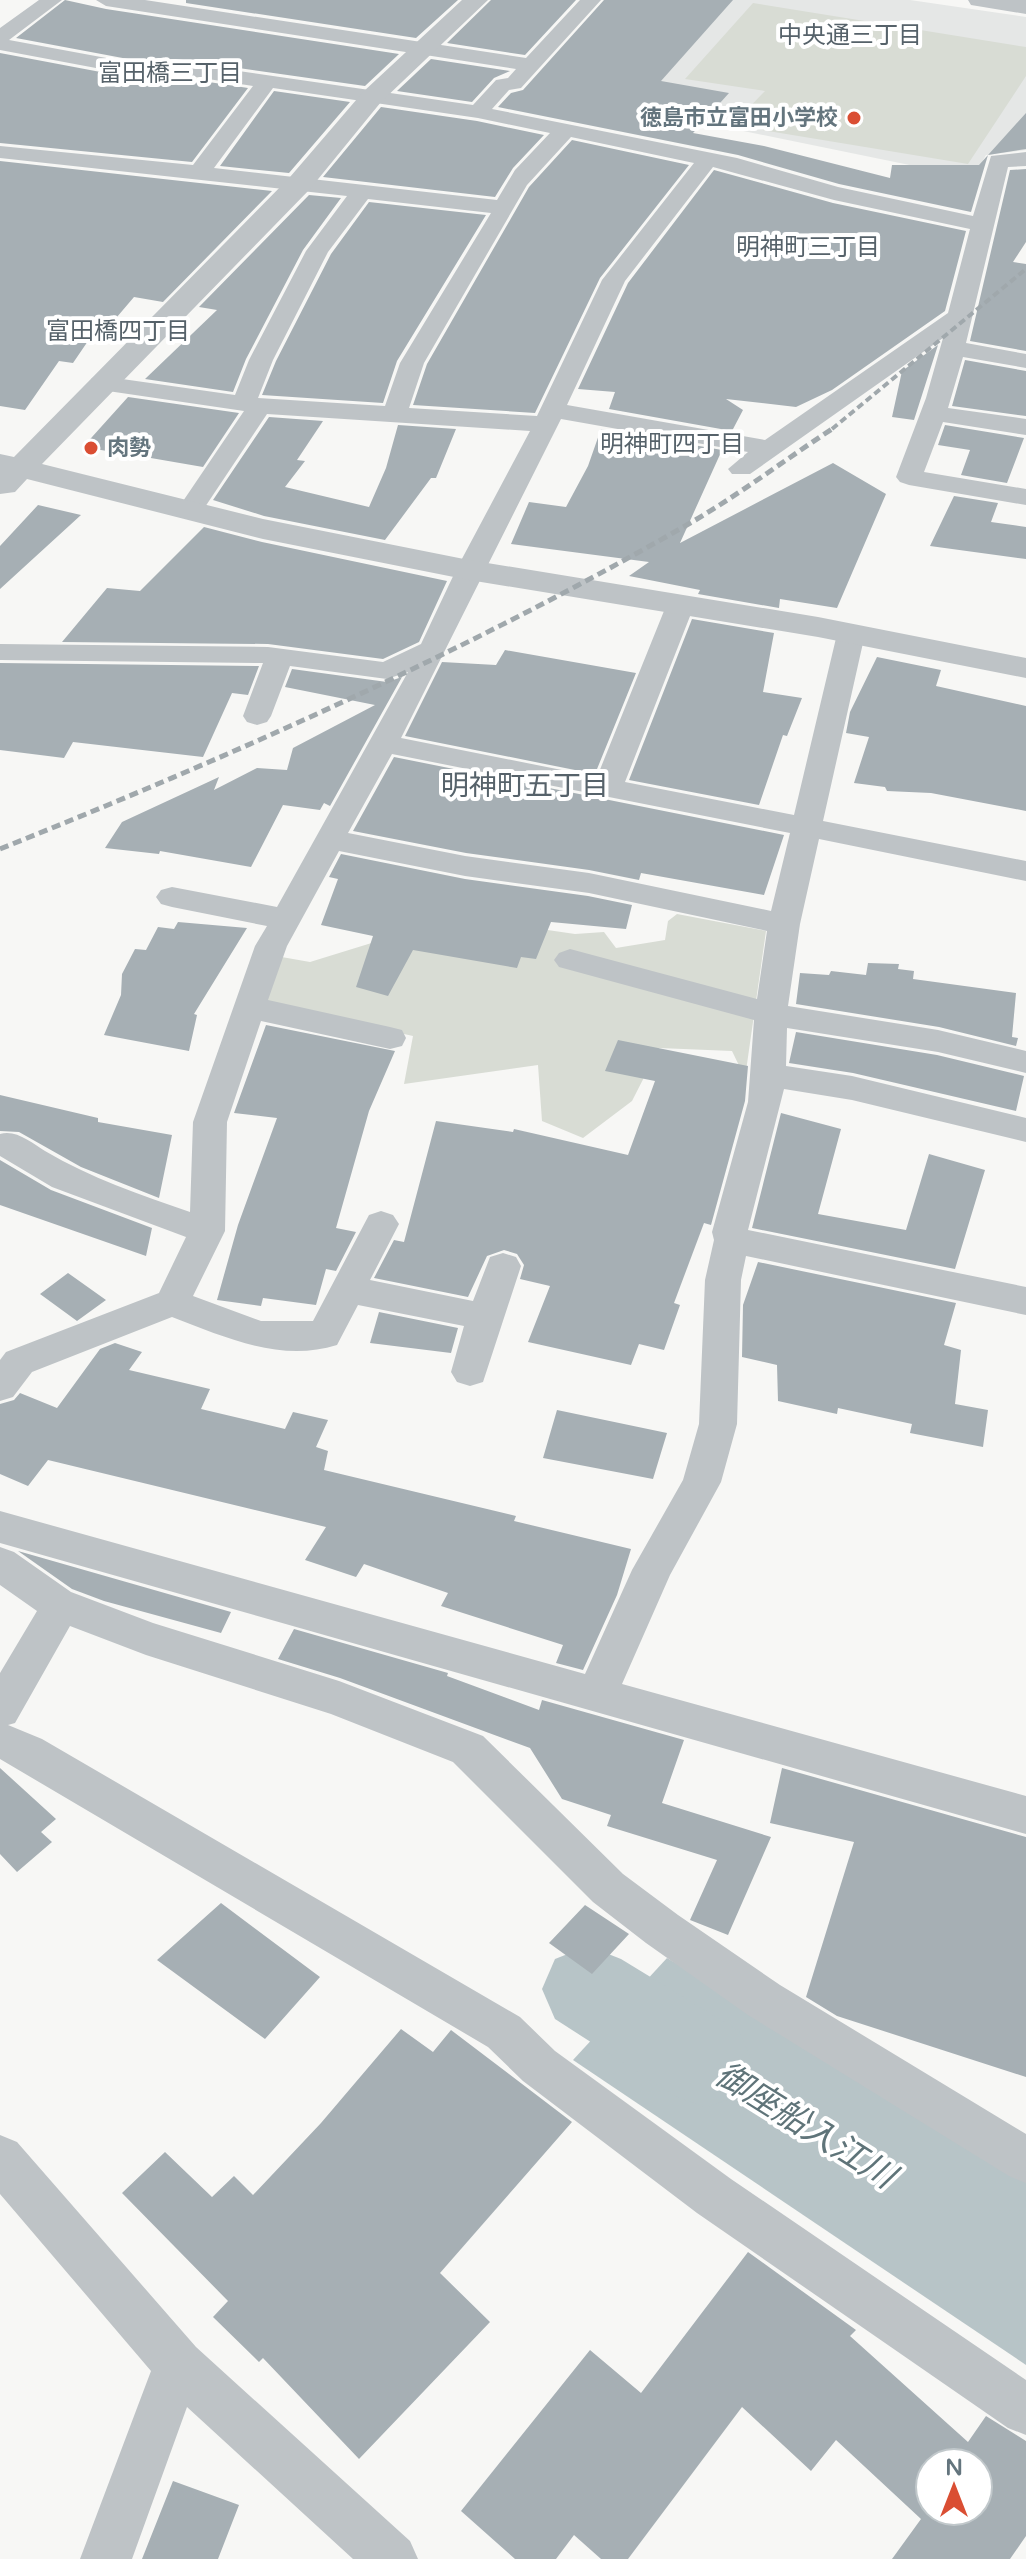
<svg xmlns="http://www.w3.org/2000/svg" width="1026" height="2559" font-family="'Varela Round','Noto Sans JP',sans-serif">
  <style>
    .built { fill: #e5e7e6 }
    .green { fill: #d8dcd4 }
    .water { fill: #b7c4c7 }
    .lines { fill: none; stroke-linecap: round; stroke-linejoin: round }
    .river { fill: #b7c4c7; fill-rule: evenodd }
    .building { fill: #a6afb4; fill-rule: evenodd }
    .minor { fill: #bec3c6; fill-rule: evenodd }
    .tertiary { fill: #bec3c6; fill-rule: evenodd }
    .rail-far1 { stroke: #a0a8ac; stroke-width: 4; stroke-dasharray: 7 4; stroke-linecap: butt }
    .rail { stroke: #a0a8ac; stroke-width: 5; stroke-dasharray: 9 5; stroke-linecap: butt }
    .poi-dot { fill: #da4e33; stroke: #fff; stroke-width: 3 }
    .labels { text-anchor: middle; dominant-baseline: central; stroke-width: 8; stroke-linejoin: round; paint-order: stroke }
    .far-poi-label { font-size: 22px; font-weight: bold; fill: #64757e; stroke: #fff; text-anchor: end }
    .far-neighbourhood-label { font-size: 24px; fill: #56626a; stroke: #fff }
    .neighbourhood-label { font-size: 28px; fill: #56626a; stroke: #fff }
    .near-water-label { font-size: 34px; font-style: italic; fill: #5f7479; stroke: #fff }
  </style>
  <rect width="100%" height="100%" fill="#f7f7f5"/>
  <path class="built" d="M608,0H910L1026,17V150L986,155L973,178L529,87Z"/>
  <path class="green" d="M753,3L1026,47V76L968,164L732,125L765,91L685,79Z
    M677,914L766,931L745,1078L732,1051L659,1048L632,1101L583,1138L542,1121L538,1065L404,1084L413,1036L267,1003L276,956L310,962L378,941L500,923L575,934L604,932L616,948L665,940L668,921Z"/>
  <path class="water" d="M667,1958L1026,2168V2365L573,2060Z"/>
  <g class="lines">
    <path class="river" d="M588,1946L621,1959L739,2031L753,2063L739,2095L706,2108L673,2095L555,2019L542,1989L555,1959Z"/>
  </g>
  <path class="building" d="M65,0L106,9L399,54L365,86L176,59H128L16,38Z
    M186,0H458L416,38L186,3Z
    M491,0H576L525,55L447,43Z
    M604,0H733L661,81L729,93L693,133L764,146L890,178L892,165H979L1026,113V149L988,155L971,212L839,184L738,155L498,107L511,93L523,90Z
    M0,53L127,77H176L248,88L192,162L0,143Z
    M431,59L510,71L494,78L472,102L397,91Z
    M274,91L350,102L289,173L220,166Z
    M381,107L477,121L544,135L513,168L495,197L323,177Z
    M572,140L689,165L600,278L535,413L413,405L427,364L529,187Z
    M0,161L272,191L163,302L134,297L111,324L101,322L73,363L59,361L25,410L0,406Z
    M1026,169V242L1013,262L1026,264V351L970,341L1010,170Z
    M714,170L833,203L966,231L945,311L832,390L796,407L726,399L743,410L732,431L609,409L615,392L578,389L628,283Z
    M309,195L341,198L303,250L246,359L233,392L145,379L217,310L199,307Z
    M369,202L486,215L397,361L383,403L262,395L276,361L331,254Z
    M938,345L914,420L892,417L902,371Z
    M965,360L1026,371V416L952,406Z
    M128,397L239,413L203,467L145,457L147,453L143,457L83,447Z
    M269,417L323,421L297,460L305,461L285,487L369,507L386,468L398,425L456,429L436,478H431L385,540L264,516L213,500Z
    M945,425L1024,438L1007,483L961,475L970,450L938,445Z
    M601,429L722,450L680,543L833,463L886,494L837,608L780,599L779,608L698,594L700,590L629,576L649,562L511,544L529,502L566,507L588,466Z
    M954,496L998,503L991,522L1026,527V559L930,546Z
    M38,505L81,515L0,589V546Z
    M204,527L262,542L447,581L419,642L383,659L268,644L62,642L107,588L140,591Z
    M692,619L774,633L763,692L802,698L787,736L783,735L759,805L629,780Z
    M505,650L636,673L595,774L405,736L442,662L496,665Z
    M877,657L941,670L936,686L1026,706V811L931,793L887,791L885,787L854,783L869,737L846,733L850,712Z
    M0,663L259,666L248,695L232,693L203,757L73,742L64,758L0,750Z
    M292,669L387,682L402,677L330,806L324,803L320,810L283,805L251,867L160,851L159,854L105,848L122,822L219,777L214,790L257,768L287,770L293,748L375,705L285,687Z
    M394,757L784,835L764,895L641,873L639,880L589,870L466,853L353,831Z
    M341,854L465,879L588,896L632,905L626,929L551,922L536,959L521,957L517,968L413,950L388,996L356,987L373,936L321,925L338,879L329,877Z
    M178,922L247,928L194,1014L197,1015L189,1051L104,1035L121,995L122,974L135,949L146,950L158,927L174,929Z
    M868,963L899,964L898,969L914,971L913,979L1016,993L1012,1037L1018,1038L1016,1046L939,1027L796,1004L800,973L829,975L831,971L866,975Z
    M266,1025L395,1051L369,1111L336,1228L356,1232L336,1271L326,1269L316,1305L263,1298L261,1306L217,1300L238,1225L277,1118L234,1113Z
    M796,1032L937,1055L1024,1076L1016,1111L853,1073L789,1063Z
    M618,1040L748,1066L745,1101L711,1225L704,1223L674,1303L680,1305L664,1350L639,1344L631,1365L528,1342L550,1286L520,1279L524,1265L517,1254L504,1250L487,1256L468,1297L374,1278L394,1240L404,1242L436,1121L513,1132L514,1129L628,1155L655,1081L605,1071Z
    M0,1095L98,1118V1122L172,1135L159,1198L81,1167L19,1132L0,1131Z
    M781,1113L841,1129L818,1214L906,1230L929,1154L985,1170L955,1269L752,1228Z
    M0,1160L51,1190L152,1228L146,1256L0,1205Z
    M758,1262L956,1303L944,1345L961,1350L955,1404L988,1410L983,1447L910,1433L912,1424L838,1408L837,1414L778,1401L777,1365L742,1357L743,1305Z
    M68,1273L106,1300L77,1321L40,1294Z
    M379,1312L458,1328L451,1353L370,1343Z
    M115,1343L142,1352L129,1370L210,1389L201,1409L285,1429L293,1412L328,1420L316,1447L328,1451L324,1470L516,1516L514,1521L631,1549L617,1595L583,1670L556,1663L563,1645L441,1606L448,1593L364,1564L356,1577L305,1560L326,1527L48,1460L28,1486L0,1474V1404L14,1400L20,1393L57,1408L100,1349Z
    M557,1410L667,1433L653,1479L543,1458Z
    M18,1551L231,1612L221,1633L104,1601L72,1589Z
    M294,1629L448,1673L447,1676L539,1710L542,1700L684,1740L662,1803L771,1837L728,1935L690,1920L717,1860L607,1826L611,1815L562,1799L530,1748L340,1678L278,1659Z
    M0,1768L56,1819L41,1832L52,1842L17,1872L0,1854Z
    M782,1768L1026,1837V2077L837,2016L806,1997L854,1842L770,1823Z
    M221,1903L320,1977L265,2039L157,1960Z
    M585,1905L629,1934L592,1974L549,1943Z
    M401,2029L433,2052L451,2030L572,2122L440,2273L490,2322L359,2459L263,2358L259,2362L213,2317L228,2301L122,2193L165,2152L212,2197L234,2176L253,2195L321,2123Z
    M748,2252L856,2330L850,2336L968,2442L986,2416L1026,2441V2536L1010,2559H892L921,2519L836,2440L811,2471L742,2407L628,2559H601L574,2535L556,2559H515L461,2511L590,2350L641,2393ZM930,2463H978V2511H930Z
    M173,2481L239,2505L218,2559H142Z"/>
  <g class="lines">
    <path class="minor" d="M39,0H62L9,40L128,62H176L473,105L496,80L508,78L516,69L106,6L96,0H145L526,58L580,0H601L521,88L509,90L492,109L737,158L838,187L973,216L991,156L1026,152V166L1008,167L966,343L1026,354V368L963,357L948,408L1026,419V435L943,422L924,472L1026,489V505L909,485L900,482L896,477L926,398L943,338L750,474H732L728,469L748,452L561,419L401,738L597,777L666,606L670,600L680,598L690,600L694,606L625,782L794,815L837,634L841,628L851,626L861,628L865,634L823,821L1026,861V881L819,839L800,924L788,1006L938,1030L1026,1051V1073L938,1052L787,1028L786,1066L852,1076L1026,1118V1142L852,1100L784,1089L748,1230L1026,1287V1315L746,1256L741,1280L737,1424L721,1482L670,1575L622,1684L1026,1796V1834L0,1543V1511L585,1674L632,1570L683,1480L699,1424L705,1280L714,1240L712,1232L748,1102L754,1020L559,967L554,960L559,953L570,949L757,999L767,931L589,893L465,876L339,851L287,946L268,1000L390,1027L402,1030L406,1038L402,1046L390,1049L261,1021L227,1122L225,1231L193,1296L261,1321H313L369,1215L381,1211L393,1215L399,1224L370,1280L473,1301L490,1257L503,1253L516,1257L521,1266L483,1382L470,1386L457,1382L451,1372L464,1326L358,1305L337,1345C280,1363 225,1337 172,1317L32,1372L13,1397L0,1401V1360L6,1352L159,1293L186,1237L52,1187L0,1156V1134C16,1129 32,1143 45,1151C91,1178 140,1195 190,1212L193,1122L255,946L267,926L172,907L161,904L156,897L161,890L172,887L277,907L408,672L387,679L290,666L271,716L267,722L257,725L247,722L243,716L263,663L0,660V644L268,647L383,662L421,644L456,570L530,431L267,414L199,516H181L177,510L244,411L101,390L92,388L89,383L92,378L101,376L235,395L249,360L306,251L347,196L0,158V146L193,165L253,86L176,74H128L0,50V28ZM273,88L478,118L550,133L515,170L497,200L214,168ZM571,137L694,163L602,280L537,416L409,408L424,363L527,185ZM713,167L834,200L970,229L948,313L765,440L567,405L625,281ZM368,199L491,213L400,363L385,406L258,398L273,360L328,252ZM392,754L790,833L771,911L589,873L465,856L348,833Z
      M0,1547L14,1552L71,1592L153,1623L339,1681L483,1736L623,1874L678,1915L780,1985L1026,2134V2183L1009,2176L748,2015L646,1943L593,1902L453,1762L331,1714L146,1655L70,1626L15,1723L8,1725L42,1739L520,2017L555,2051L731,2179L1026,2380V2435L1008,2428L697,2213L523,2081L488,2047L0,1759V1673L37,1611L0,1585Z
      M0,2135L17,2142L196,2347L410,2541L418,2559H353L187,2407L132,2559H80L151,2371L0,2194Z"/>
    <path class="tertiary" d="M462,0H488L381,102L310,189L42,464L263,519L469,560L818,617L1026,658V678L818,637L469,580L263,539L27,479L15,492L0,494V454L14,457L290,177L363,92Z
      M968,0H1026V14L971,5Z"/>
    <path class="rail-far1" d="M832,429L1026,269"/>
    <path class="rail" d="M0,849C232,756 461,654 678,530C732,500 783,461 835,427"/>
  </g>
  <g class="poi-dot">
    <circle cx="854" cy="118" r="8"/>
    <circle cx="91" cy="448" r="8"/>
  </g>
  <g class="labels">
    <g class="far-poi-label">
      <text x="838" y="118">徳島市立富田小学校</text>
      <text x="107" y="448" text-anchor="start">肉勢</text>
    </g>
    <g class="far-neighbourhood-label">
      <text x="850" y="35">中央通三丁目</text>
      <text x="170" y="73">富田橋三丁目</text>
      <text x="808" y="247">明神町三丁目</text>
      <text x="118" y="331">富田橋四丁目</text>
      <text x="672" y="444">明神町四丁目</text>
    </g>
    <g class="neighbourhood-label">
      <text x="525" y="786">明神町五丁目</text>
    </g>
    <g class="near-water-label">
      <text transform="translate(805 2126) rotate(32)">御座船入江川</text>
    </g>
  </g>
  <g transform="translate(954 2487)"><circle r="38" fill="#ffffff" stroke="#c1c8cb" stroke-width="2"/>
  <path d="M0-6L14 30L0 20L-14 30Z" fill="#da4e33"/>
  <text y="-12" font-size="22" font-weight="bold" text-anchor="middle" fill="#64757e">N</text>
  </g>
</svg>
